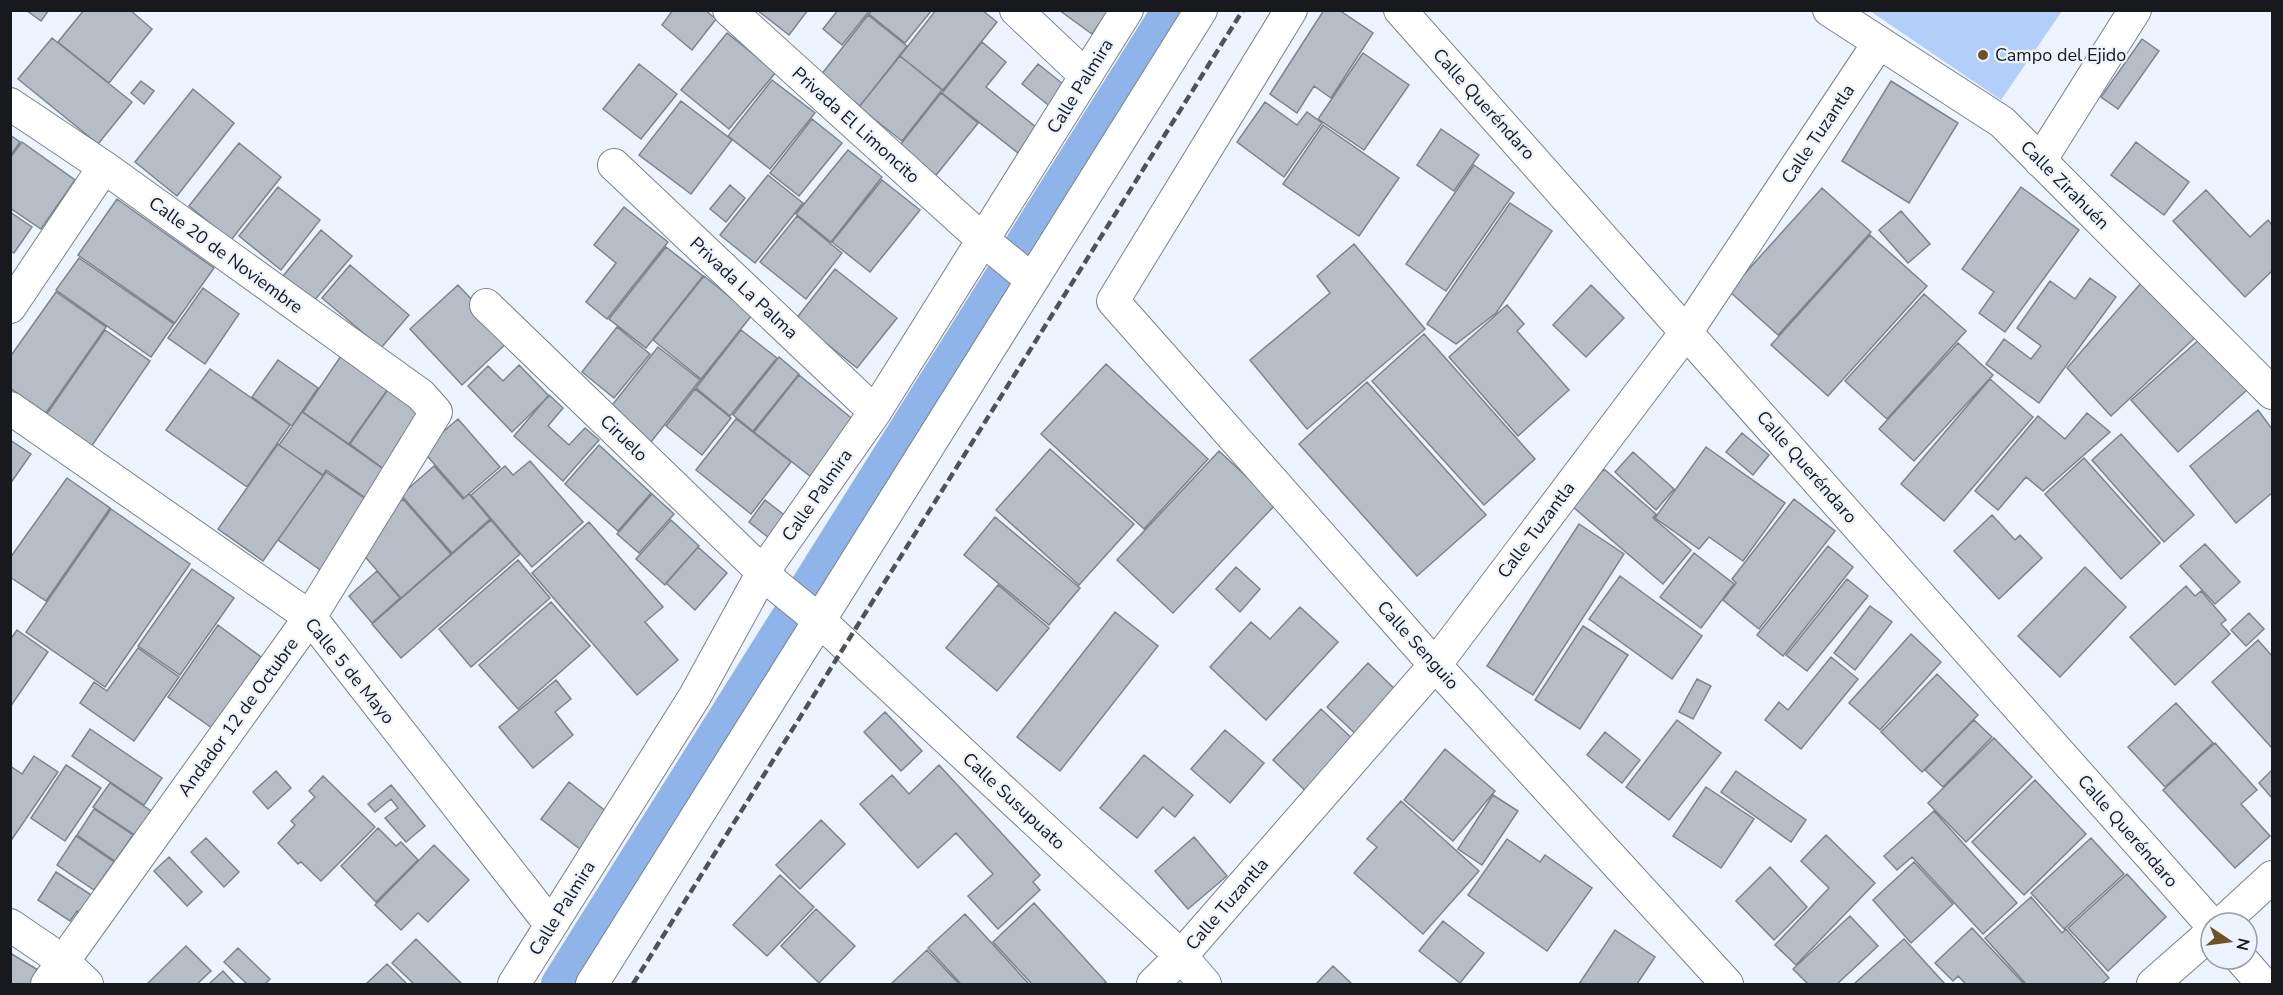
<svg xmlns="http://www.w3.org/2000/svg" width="2283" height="995" font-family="'Nunito Sans',sans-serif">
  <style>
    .green { fill: #b2cffa }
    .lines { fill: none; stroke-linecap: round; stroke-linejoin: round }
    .canal { stroke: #8eb4e9; stroke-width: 36 }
    .building { fill: #b6bdc7; stroke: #7d848d; stroke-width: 1.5 }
    .street-casing { stroke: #7b828b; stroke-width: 34 }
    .street { stroke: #fff; stroke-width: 32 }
    .rail { stroke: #4f5358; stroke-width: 4.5; stroke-dasharray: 9 4.5; stroke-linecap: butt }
    .poi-dot { fill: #6f5326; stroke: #edf4ff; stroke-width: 2 }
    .labels { text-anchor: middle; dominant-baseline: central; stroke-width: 4.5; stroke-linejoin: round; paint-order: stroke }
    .poi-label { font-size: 18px; fill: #17191d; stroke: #edf4ff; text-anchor: start }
    .street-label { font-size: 18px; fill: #17191d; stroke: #edf4ff }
  </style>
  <rect width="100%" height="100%" fill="#edf4ff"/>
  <path class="green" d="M1870,11H2062L2001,100Z"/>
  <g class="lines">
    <path class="canal" d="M559,984L1170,10"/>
  </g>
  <path class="building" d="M26,10H49L41,21Z
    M84,10H130L152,29L109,83L58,42Z
    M673,10H705L716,19L692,50L662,25Z
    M757,10H808L789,35Z
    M838,10H870L842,45L823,29Z
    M872,10H932L905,43L869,14Z
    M936,10H982L997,22L943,90L900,56Z
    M1059,10H1109L1092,34Z
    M1324,10H1339L1373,33L1331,98L1314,86L1297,113L1270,94Z
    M868,15L907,46L860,106L821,75Z
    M727,33L776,72L729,129L681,90Z
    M52,38L132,102L98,144L18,79Z
    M2142,39L2159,51L2118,109L2101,97Z
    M982,42L1006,62L986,87L1037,128L1018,153L942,93Z
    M1363,53L1409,85L1364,150L1318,119Z
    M900,56L942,90L902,141L859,107Z
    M639,64L677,94L641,139L603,109Z
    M1038,64L1068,88L1052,108L1022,84Z
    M772,80L815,113L770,169L728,136Z
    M141,81L154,91L144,104L131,93Z
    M1891,81L1958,123L1909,203L1842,161Z
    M193,89L234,123L177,196L135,162Z
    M941,93L978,123L933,179L897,149Z
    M681,101L732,140L691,194L639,155Z
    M1265,102L1297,125L1307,112L1322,123L1284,177L1237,142Z
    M812,119L842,143L799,196L770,173Z
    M1323,125L1399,178L1359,236L1283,184Z
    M1441,129L1479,155L1454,191L1417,165Z
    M10,135L20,142L10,156Z
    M22,142L75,180L41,229L10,208V158Z
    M2136,142L2189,182L2164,215L2111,175Z
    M239,143L281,177L231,240L189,206Z
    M848,150L882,177L831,242L796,214Z
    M1474,165L1514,193L1446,291L1406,264Z
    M768,175L803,203L755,263L720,235Z
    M882,180L920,210L870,272L832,242Z
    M730,185L745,198L726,222L710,209Z
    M278,187L320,220L281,270L239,236Z
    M2021,187L2079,230L2005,332L1979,313L1994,292L1962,269Z
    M1822,188L1871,232L1778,335L1729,291Z
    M2206,190L2250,237L2268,220L2272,225V271L2245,297L2173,221Z
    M117,199L214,268L175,323L78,255Z
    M1510,203L1552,231L1496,313L1456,344L1427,324Z
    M624,207L668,242L607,319L586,302L616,263L594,245Z
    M1901,211L1930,244L1908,263L1879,230Z
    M10,212L32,227L14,253L10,250Z
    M797,216L842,253L806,299L760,262Z
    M321,230L352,256L313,302L283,276Z
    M1870,235L1927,286L1828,396L1771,345Z
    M1354,244L1425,329L1307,429L1250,360L1330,293L1317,276Z
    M666,247L703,276L646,348L609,319Z
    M79,258L174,324L151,357L56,290Z
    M350,265L409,315L381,348L322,298Z
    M835,269L897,318L857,368L796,319Z
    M2148,275L2201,332L2111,416L2067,368Z
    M704,276L752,315L701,379L653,340Z
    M2090,278L2116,297L2039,403L1986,364L2004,339L2031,359L2041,346L2017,328L2050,281L2075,299Z
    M458,285L510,340L462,385L410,329Z
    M1591,285L1624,318L1586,357L1553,325Z
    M203,288L239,314L205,364L168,338Z
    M56,292L106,327L46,413L10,388V357Z
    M1924,294L1966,331L1887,419L1845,381Z
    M1507,305L1524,324L1517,331L1569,390L1518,436L1449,357Z
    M617,327L650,354L614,398L582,372Z
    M105,330L150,361L89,450L44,418Z
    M741,330L777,358L730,416L696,388Z
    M1424,334L1535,459L1484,505L1372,381Z
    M2201,338L2247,390L2178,452L2131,400Z
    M1958,343L1993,375L1914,461L1879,429Z
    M658,347L700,380L647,447L606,413Z
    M343,353L390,386L349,444L303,412Z
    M779,357L799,374L753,431L733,415Z
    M278,360L318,388L292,426L252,397Z
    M1106,364L1208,459L1144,529L1041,434Z
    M519,365L549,396L512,432L468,386L488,366L503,381Z
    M210,369L290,425L247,487L166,430Z
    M799,375L855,421L811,477L754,432Z
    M1990,379L2033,417L1944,521L1901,484Z
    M1367,382L1486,515L1417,576L1299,444Z
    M389,388L424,413L384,469L350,444Z
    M695,389L731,418L702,455L666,426Z
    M549,395L563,408L548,426L569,445L585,428L599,440L563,481L514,436Z
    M2258,410L2272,429V493L2236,523L2190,466Z
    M302,412L386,471L367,499L326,470L323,475L279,445Z
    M2087,413L2110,432L2043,491L2026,477L1998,510L1975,491L2038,416L2065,439Z
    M458,419L500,467L464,498L422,450Z
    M736,419L791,462L751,514L696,470Z
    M1742,433L1769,455L1753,475L1726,452Z
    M2121,434L2194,515L2164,542L2092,460Z
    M10,440L31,454L10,484Z
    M278,444L323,476L263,561L218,529Z
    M599,445L651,493L618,531L565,484Z
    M1706,447L1785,503L1743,561L1709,537L1699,549L1655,518Z
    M1050,449L1134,524L1079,585L996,510Z
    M1219,451L1276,504L1173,613L1117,560Z
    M1633,452L1674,489L1656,510L1615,472Z
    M2084,458L2160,543L2121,579L2045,494Z
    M530,461L583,522L532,567L471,495L505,466L513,475Z
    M434,466L463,499L469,494L490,519L452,553L401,495Z
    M1604,469L1656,514L1653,518L1691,550L1663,584L1573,507Z
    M326,472L374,505L326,574L278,540Z
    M67,478L110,508L46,601L10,577V558Z
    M652,494L674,514L639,553L617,534Z
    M403,499L451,554L401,598L361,552L380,534L373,525Z
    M1794,499L1835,531L1759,629L1723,600L1736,583L1732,579Z
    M765,500L792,521L774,542L749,522Z
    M111,509L190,564L105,687L26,632Z
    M1992,515L2015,540L2020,535L2042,558L1999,599L1954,551Z
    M995,517L1080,588L1049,625L964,555Z
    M491,520L520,554L401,658L372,624Z
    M671,520L699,546L665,585L636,559Z
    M589,522L663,607L645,622L678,660L637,695L532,573Z
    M1579,524L1624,554L1533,695L1487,666Z
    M2205,544L2240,582L2215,604L2180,566Z
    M1828,546L1853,567L1783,656L1757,635Z
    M698,547L727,573L695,610L666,583Z
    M1694,553L1734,584L1701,628L1660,597Z
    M518,560L550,598L471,667L439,629Z
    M1236,567L1260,589L1240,612L1216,589Z
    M2085,567L2126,607L2060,677L2018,636Z
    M192,569L234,598L180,675L138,646Z
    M377,571L400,598L372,623L349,596Z
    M1620,576L1702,636L1672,679L1589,619Z
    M1847,579L1868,596L1807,671L1786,655Z
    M998,585L1049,628L997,691L946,648Z
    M2186,586L2195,596L2201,591L2226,620L2221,624L2230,634L2175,685L2130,637Z
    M551,602L590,646L518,709L479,665Z
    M1870,606L1892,622L1855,670L1834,653Z
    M1300,607L1338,642L1266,720L1210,667L1251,622L1270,639Z
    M1115,612L1158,646L1060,771L1017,737Z
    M2249,613L2264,629L2246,646L2231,630Z
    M218,625L261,657L212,728L168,697Z
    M1583,626L1628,655L1580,729L1535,700Z
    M17,630L48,652L10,707V640Z
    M1911,634L1941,662L1880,730L1849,703Z
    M2258,640L2272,656V748L2212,682Z
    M138,648L179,677L134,741L80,703L94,682L107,691Z
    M1831,657L1858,679L1801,749L1765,720L1779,702L1788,710Z
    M1368,663L1403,697L1362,740L1327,707Z
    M1937,674L1978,715L1922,772L1881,732Z
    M1697,679L1711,686L1693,719L1679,712Z
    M556,680L571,699L555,712L573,735L533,768L499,727Z
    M2176,703L2213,743L2165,787L2128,747Z
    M1321,709L1358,744L1311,796L1273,760Z
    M885,712L922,751L901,771L864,732Z
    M1677,720L1721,753L1669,820L1626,787Z
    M1974,720L1992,737L1943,787L1925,770Z
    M90,729L162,778L144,805L72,756Z
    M1225,730L1264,763L1230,803L1191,769Z
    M1605,732L1640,760L1622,783L1587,755Z
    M1994,738L2032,777L1966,842L1928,803Z
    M2215,743L2257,790L2241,804L2270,836L2235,868L2163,790Z
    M1445,749L1495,791L1453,841L1404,800Z
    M1144,755L1193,795L1175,817L1163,807L1137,838L1100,808Z
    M34,756L58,772L10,842V766L22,774Z
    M66,765L101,788L65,841L31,818Z
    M939,765L1040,875L1033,882L1040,890L998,929L968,896L993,874L956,833L918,868L860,804L892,775L909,794Z
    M2272,770V798L2259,783Z
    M276,771L291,788L268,809L253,792Z
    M1736,771L1806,820L1791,842L1721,792Z
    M323,776L375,827L321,881L301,862L298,864L278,843L295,825L291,821L315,797L309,791Z
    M2035,780L2086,834L2024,895L1972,842Z
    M569,782L613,817L585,853L541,819Z
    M110,783L157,815L141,839L93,807Z
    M391,785L425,826L406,842L385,818L398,808L391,799L375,812L368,804Z
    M1706,787L1754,819L1721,868L1673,836Z
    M1493,795L1518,811L1482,865L1458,849Z
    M1401,801L1479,871L1423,934L1354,873L1377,847L1367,839Z
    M94,809L133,835L115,861L77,835Z
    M1934,811L2017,903L1983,934L1912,857L1897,870L1884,856Z
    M821,820L845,844L800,889L776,865Z
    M378,828L396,846L401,842L418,860L376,902L341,866Z
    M1826,835L1875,883L1796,965L1775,945L1829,888L1801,861Z
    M76,836L114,862L94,890L57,865Z
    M1194,837L1227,876L1188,909L1155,871Z
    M206,838L239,872L224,887L191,852Z
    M2091,838L2124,874L2064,929L2031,893Z
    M1507,839L1540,862L1545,855L1592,888L1547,951L1468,895Z
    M434,845L469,880L428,922L418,913L401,930L375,905Z
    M169,857L202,892L187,906L154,871Z
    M1914,862L1953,904L1911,943L1873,900Z
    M1770,867L1807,907L1774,940L1736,901Z
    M56,872L102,902L91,920L77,911L70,921L38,900Z
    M2127,874L2166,917L2108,971L2068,928Z
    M780,875L814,907L767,956L733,925Z
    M2031,897L2062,933L2066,929L2109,978L2102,984H2026L1985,938Z
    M1034,903L1106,982L1103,984H1032L993,942Z
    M816,909L855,946L819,983L781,946Z
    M965,914L1029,984H961L928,948Z
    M1850,916L1878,946L1837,984H1808L1793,969Z
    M1443,921L1484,953L1460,983L1419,951Z
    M1972,928L2024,984H1966L1958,976L1953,981L1935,963Z
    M1615,930L1655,957L1637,984H1579Z
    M416,939L462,984H414L392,963Z
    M1904,939L1945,984H1854Z
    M186,946L211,971L197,984H147Z
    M238,948L270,979L265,984H247L224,962Z
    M927,950L959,984H891Z
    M10,953L43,973L36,984H10Z
    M387,964L407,984H366Z
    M1333,966L1352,984H1316Z
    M223,971L235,984H209Z"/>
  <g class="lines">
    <defs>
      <path id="street" d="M729,10L983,240L1032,280
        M1016,10L1086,76
        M1291,10L1113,301L1435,665L1727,984
        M1400,10L2211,924
        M1829,10L2002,122L2272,393
        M10,104L104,167L421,395L436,412L310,617L47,984
        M2040,161L2135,10
        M614,165L875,412
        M486,305L777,586L820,621L1181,956L1205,984
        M10,307L104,167
        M10,408L310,617L551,925
        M2222,923L2272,877
        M10,925L63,961L87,984
        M2241,959L2263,984
        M514,984L695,696L763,572L875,412L1127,10
        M592,984L1201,10
        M1153,984L1181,956L1435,665L1687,331L1878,44
        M2153,984L2211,933"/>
    </defs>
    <use href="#street" class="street-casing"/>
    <use href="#street" class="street"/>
    <path class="rail" d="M633,984L1243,10"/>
  </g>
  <circle class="poi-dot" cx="1983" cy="55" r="6"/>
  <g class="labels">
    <g class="poi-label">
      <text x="1995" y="55">Campo del Ejido</text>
    </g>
    <g class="street-label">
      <text transform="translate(1080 86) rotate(-58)">Calle Palmira</text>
      <text transform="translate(1484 104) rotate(48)">Calle Queréndaro</text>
      <text transform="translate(856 125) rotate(42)">Privada El Limoncito</text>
      <text transform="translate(1818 134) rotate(-56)">Calle Tuzantla</text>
      <text transform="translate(2065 185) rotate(45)">Calle Zirahuén</text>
      <text transform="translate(226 255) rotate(36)">Calle 20 de Noviembre</text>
      <text transform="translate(744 288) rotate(43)">Privada La Palma</text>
      <text transform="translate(624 438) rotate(44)">Ciruelo</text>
      <text transform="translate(1807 467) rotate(49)">Calle Queréndaro</text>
      <text transform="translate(817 495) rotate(-55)">Calle Palmira</text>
      <text transform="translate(1536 530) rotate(-53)">Calle Tuzantla</text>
      <text transform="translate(1418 645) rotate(48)">Calle Senguio</text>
      <text transform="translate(350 671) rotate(51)">Calle 5 de Mayo</text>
      <text transform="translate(238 717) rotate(-54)">Andador 12 de Octubre</text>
      <text transform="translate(1014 801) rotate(43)">Calle Susupuato</text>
      <text transform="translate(2128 831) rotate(49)">Calle Queréndaro</text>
      <text transform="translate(1227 904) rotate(-49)">Calle Tuzantla</text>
      <text transform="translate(562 908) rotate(-58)">Calle Palmira</text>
    </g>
  </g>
  <rect width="2283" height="995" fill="none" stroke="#17191d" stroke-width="24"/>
  <g transform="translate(2229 941) rotate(103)"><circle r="28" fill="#edf4ff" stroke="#979ca5" stroke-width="1.5"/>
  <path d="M0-4.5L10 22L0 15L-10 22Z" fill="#6f5326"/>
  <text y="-9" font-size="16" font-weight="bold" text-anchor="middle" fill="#17191d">N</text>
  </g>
</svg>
